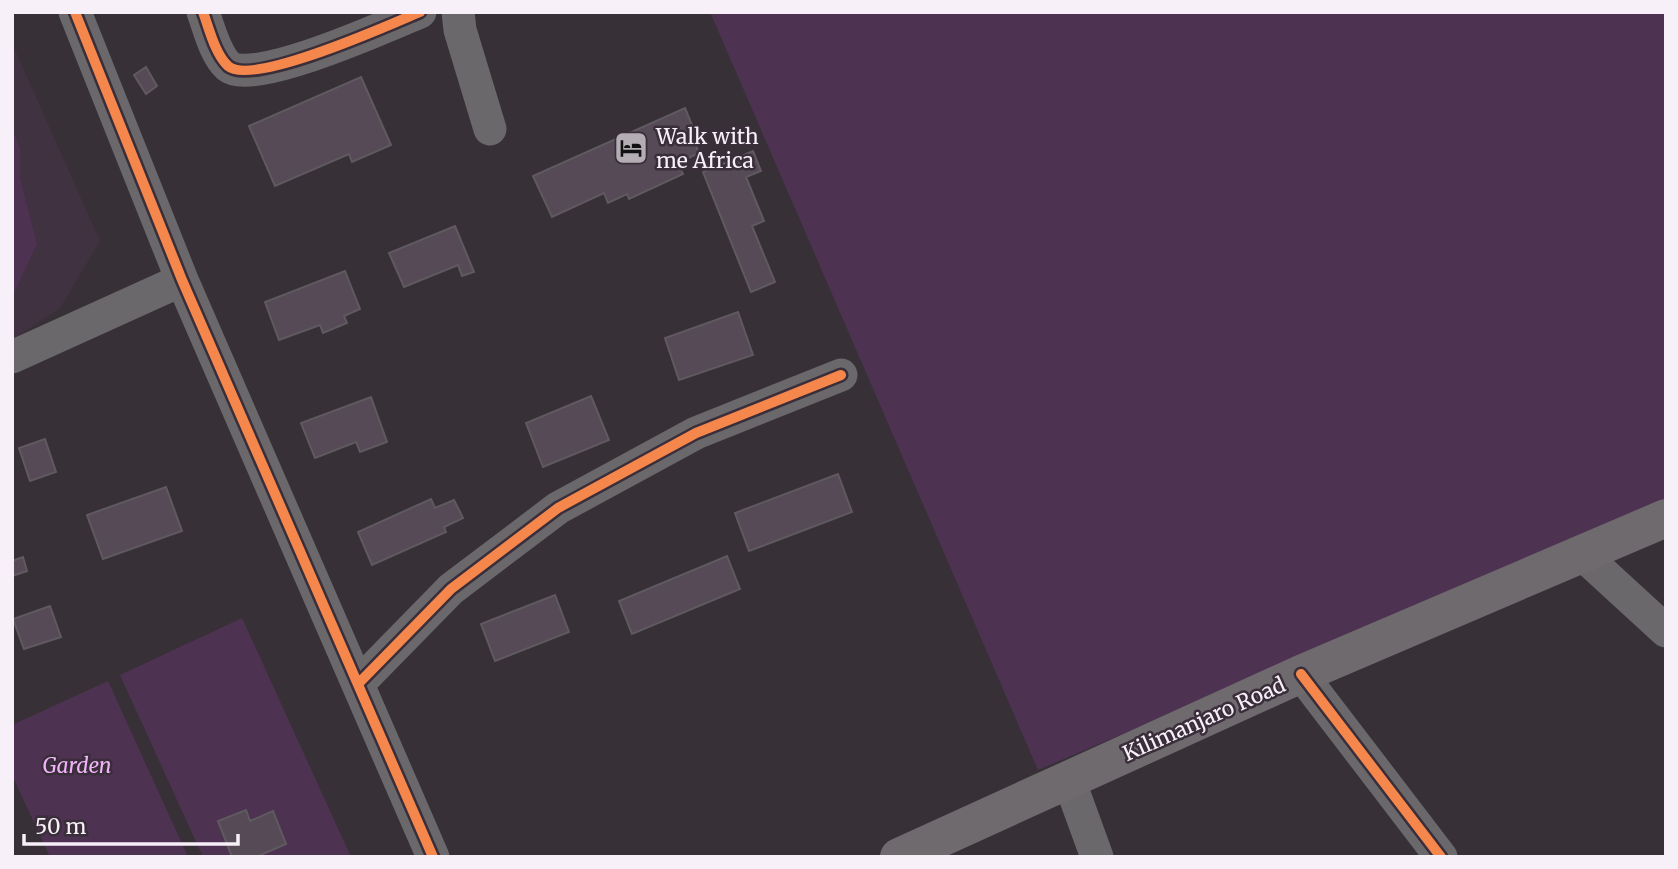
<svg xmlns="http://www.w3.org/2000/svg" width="1678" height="869" font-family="Merriweather,serif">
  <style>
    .built { fill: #403241 }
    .green { fill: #4d3251 }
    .building { fill: #564a57; stroke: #5f5a5f; stroke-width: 2 }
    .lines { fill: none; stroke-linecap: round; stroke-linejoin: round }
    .street { stroke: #6b686b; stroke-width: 33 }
    .secondary { stroke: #6e6a6e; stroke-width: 38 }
    .cycleway-casing { stroke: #392e3a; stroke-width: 15 }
    .cycleway { stroke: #f5874c; stroke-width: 10 }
    .labels { text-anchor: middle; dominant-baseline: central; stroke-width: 5; stroke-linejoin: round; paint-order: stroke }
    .poi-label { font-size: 21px; fill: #f7f0f8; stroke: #392e3a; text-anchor: start }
    .street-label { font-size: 21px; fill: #f7f0f8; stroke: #392e3a }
    .park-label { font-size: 21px; font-style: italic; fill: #f1b4f9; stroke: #392e3a }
  </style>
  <rect width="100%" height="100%" fill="#373137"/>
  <path class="built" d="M12,43L100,241L60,308L12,340Z"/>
  <path class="green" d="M710,12H1666V502L1038,770Z
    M12,128L20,149V178L37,244L12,297Z
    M242,618L351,857H203L120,675Z
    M108,681L188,857H50L12,775V725Z"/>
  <path class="building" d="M146,67L157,86L146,94L134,75Z
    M361,77L391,145L352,162L349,154L275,186L249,126Z
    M685,108L692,125L688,127L699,153L678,163L683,174L629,199L627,194L608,203L604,193L552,217L533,176Z
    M753,151L761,171L746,177L764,221L752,226L775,282L751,292L703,172Z
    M455,226L474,272L462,276L458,265L404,287L389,253Z
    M345,271L360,309L344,316L347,323L323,333L320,325L279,340L265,302Z
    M738,312L753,355L679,380L665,338Z
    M591,396L609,440L543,467L526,423Z
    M371,397L387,442L360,452L356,442L315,458L301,423Z
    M45,439L56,472L30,481L19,448Z
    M838,474L852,512L749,551L735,513Z
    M166,487L182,531L103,559L87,515Z
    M431,499L435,508L454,500L463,518L444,527L446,532L372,565L358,532Z
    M727,556L740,589L632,634L619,601Z
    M23,557L27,571L12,576V561Z
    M555,595L569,632L495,661L481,624Z
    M50,606L61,637L24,649L13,619Z
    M246,810L250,821L273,811L286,844L256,857H232L218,821Z"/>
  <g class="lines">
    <path class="street" d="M75,12L182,280L433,857
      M203,12C209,28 215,54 228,66C252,87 389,25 420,12
      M458,12L460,30L490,129
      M12,357L182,280
      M1582,554L1666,631
      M1301,674L1441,857
      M358,684L451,589L558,508L696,433L841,375
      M1069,780L1097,857"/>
    <path class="secondary" d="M899,857L1301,674L1666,518"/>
    <defs>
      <path id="cycleway" d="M75,12L182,280L433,857
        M203,12C209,28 215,54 228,66C252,87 389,25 420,12
        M1301,674L1441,857
        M358,684L451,589L558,508L696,433L841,375"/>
    </defs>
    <use href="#cycleway" class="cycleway-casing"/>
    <use href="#cycleway" class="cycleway"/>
  </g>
  <defs>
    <symbol id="hotel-square" viewBox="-11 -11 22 22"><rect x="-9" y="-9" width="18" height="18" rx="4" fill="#b4adb4" stroke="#392e3a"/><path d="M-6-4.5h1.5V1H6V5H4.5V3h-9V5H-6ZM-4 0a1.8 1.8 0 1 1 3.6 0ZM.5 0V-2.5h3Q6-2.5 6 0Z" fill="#111"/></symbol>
  </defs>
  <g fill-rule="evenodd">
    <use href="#hotel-square" x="612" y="129" width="38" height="38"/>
  </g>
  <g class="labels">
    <g class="poi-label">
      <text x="656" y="136">Walk with<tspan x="656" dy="24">me Africa</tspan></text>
    </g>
    <g class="street-label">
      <text transform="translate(1204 719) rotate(-24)">Kilimanjaro Road</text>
    </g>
    <g class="park-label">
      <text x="77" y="765">Garden</text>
    </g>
  </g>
  <rect width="1678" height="869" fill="none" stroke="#f7f0f8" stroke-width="28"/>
  <path d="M24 834v10h214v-10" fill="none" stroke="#f7f0f8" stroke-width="3.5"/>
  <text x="35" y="834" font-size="21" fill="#f7f0f8" stroke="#392e3a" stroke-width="5" paint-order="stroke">50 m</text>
</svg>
